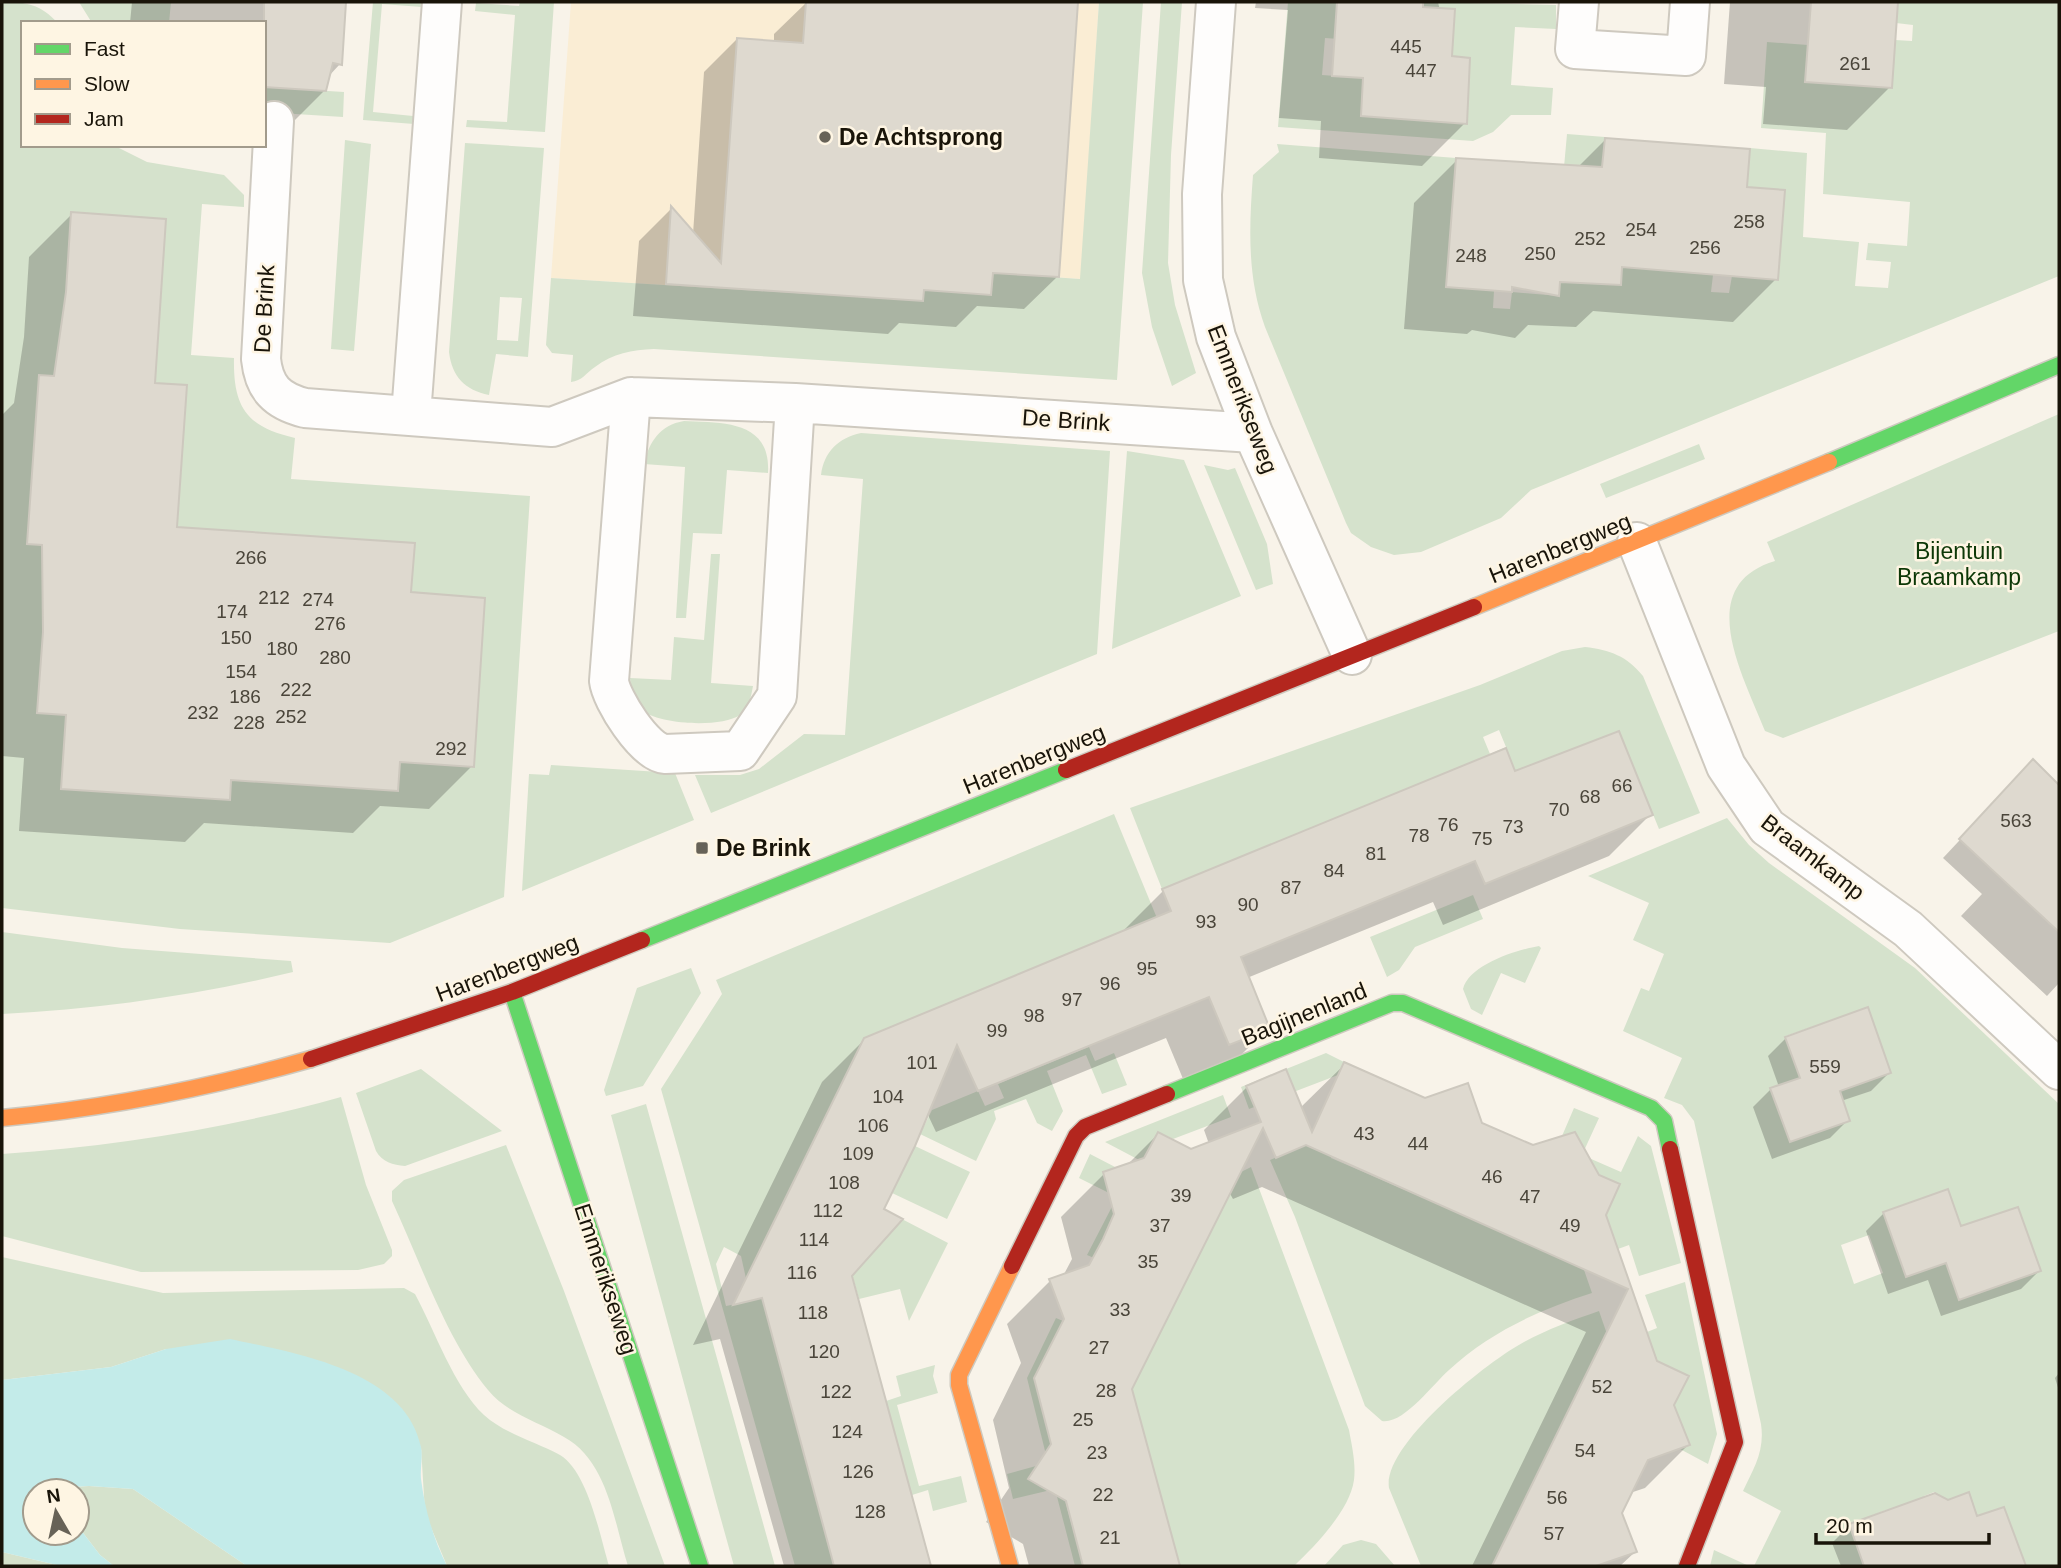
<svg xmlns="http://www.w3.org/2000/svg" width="2061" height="1568" font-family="Helvetica,sans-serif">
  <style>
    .built { fill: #faedd4 }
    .green { fill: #d5e2cc; fill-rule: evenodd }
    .water { fill: #c3ebe9 }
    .shadow { fill: #0003 }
    .building { fill: #ded9cf; stroke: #cdc8be; stroke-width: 2 }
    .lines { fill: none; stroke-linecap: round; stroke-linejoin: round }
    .street-casing { stroke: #cec9bf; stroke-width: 42 }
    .fast-casing { stroke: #cec9bf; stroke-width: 19 }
    .slow-casing { stroke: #cec9bf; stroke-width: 19 }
    .jam-casing { stroke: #cec9bf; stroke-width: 19 }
    .street { stroke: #fefdfc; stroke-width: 38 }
    .fast { stroke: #63d668; stroke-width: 16 }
    .slow { stroke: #ff974d; stroke-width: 16 }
    .jam { stroke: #b3261e; stroke-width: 16 }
    .poi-dot { fill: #676257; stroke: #fef5e3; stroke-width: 2.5 }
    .labels { text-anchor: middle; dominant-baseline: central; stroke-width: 5; stroke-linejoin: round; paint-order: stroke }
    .number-label { font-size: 19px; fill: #4a453a }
    .poi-label { font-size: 23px; font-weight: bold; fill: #191409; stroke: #fef5e3; text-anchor: start }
    .street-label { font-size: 23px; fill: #191409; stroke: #fef5e3 }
    .park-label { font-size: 23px; fill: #0d3807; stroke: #fef5e3 }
  </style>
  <rect width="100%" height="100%" fill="#f8f3e9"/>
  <path class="built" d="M571,2H1099L1081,279L993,273L924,290L923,301L551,278Z"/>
  <path class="green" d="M2,2C27,2 40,4 58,23H23V145H113L147,162L224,175L244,195V207L202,204L191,355L234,358C233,408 247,427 295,438L291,479L530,496L504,897L390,943L180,929L2,908ZM71,212L166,220L155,383L187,385L177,533L239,607L245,531L414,543L411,592L485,599L474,767L400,762L397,791L231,779L229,800L61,789L66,715L37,712L40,672L54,631L43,629V626L49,546L27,544L39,376H59L65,298L80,253L68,252Z
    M79,2H171L169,23H92Z
    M373,2H423L422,7L382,4L373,112L413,116L414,124L363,120Z
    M520,2H554L545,132L466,127L467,120L507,122L515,15L475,11L476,3L519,6Z
    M1099,2H1143L1117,380L654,349C632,350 613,353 595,367C586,373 582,381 571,382L573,355L552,353L546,345L551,278L923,301L924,290L993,273L1080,279Z
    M1161,2H1182L1171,155L1168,263L1175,305L1196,373L1172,386L1152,327L1142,273Z
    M1288,2H1337L1366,41L1325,38L1322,75L1363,78L1452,56L1455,9L1423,7V2L1556,5V29L1515,27L1511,85L1553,88L1551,115H1511L1493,132L1473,141L1278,127Z
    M1898,2H2059V276L1531,490L1501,518L1421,552L1394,555L1371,547L1351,533L1346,523L1265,327C1247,277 1249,228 1253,175L1279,152L1277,144L1456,158L1446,286L1494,291L1493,308L1510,309L1512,292L1559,296L1562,263L1604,284L1621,285L1622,267L1713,275L1711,292L1729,293L1747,189L1750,148L1807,153L1803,237L1859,242L1855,286L1888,288L1891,262L1866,260L1868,243L1907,246L1910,202L1823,194L1826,133L1761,128L1767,42L1808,45L1806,82L1891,88L1895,40L1912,41L1913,25L1896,23Z
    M264,87L344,92L343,117L264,112Z
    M1567,134L1605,137L1601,179L1564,167Z
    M345,140L371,144L354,351L331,349Z
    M465,143L544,148L528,357L496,354L489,395C465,390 452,377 449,352ZM500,297L522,298L518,341L497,340Z
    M2059,414V631L1783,738L1765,731C1745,679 1691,586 1775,561L1767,542Z
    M684,421C723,423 771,420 768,473L727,470L722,534L693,533L686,618H676L685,467L644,464C649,442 660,425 684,421Z
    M861,433L1110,451L1097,654L711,813L695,775H740L759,769L804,734L845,735L863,479L821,475C824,452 838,438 861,433Z
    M1699,444L1705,459L1606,498L1600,484Z
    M1127,451L1184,460L1241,596L1112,649Z
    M1204,465L1228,470L1235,468L1267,544L1273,584L1256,590Z
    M711,554H720L711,683L753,686C751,697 749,708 740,715C721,728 657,725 640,709C632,700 631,689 630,678L671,680L674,637L704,640Z
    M1585,647C1610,650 1627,656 1643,676L1700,813L1659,829L1619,731L1451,797L1162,889L1130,808L1480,685L1562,651ZM1499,730L1506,747L1490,754L1483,737Z
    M551,765L675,773L694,820L522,891L529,774L549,775Z
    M1114,814L1192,1003L1180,1009L1145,923L864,1038L753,1264L833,1562L837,1566H795L661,1089L722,994L716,980ZM724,1247L741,1256L751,1301L726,1306L716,1264Z
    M1727,818L1749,845L1769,863L1915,968L2059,1104V1566H2002L2023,1558L2004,1508L1977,1516L1969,1493L1944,1501L1934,1492L1924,1496L1921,1504L1886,1510L1850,1524L1864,1566H1754L1781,1511L1743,1491C1754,1468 1765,1451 1761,1424L1694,1121L1682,1105L1664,1098L1682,1058L1623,1031L1641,988L1649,991L1664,954L1633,940L1649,903L1588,876ZM1868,1007L1840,1091L1849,1121L1790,1142L1770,1088L1800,1078L1786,1036ZM1947,1189L1961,1226L2018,1207L2041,1271L1946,1263L1906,1277L1883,1212ZM1869,1235L1883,1273L1854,1284L1841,1245Z
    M1473,895L1483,919L1415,947L1399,970L1387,977L1370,937Z
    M2,932L122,948L291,961L293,972C198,995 100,1009 2,1014Z
    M1539,946L1541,948L1525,983L1501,973L1482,1015L1471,1009L1463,989C1469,965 1516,950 1539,946Z
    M691,968L701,993L643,1086L606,1096L604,1090L637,988Z
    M1089,1047L1095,1061L1114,1053L1127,1085L1102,1094L1086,1055L1047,1071L1063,1111L1052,1131L1037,1123L1026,1099L994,1111L996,1119L976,1161L920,1134L932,1110L978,1091L985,1106L1004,1098L998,1084Z
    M1326,1053L1344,1062L1338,1075L1249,1109L1241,1087Z
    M421,1069L502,1131L405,1166C393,1165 382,1162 376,1151L356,1093Z
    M1223,1095L1231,1117L1173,1139L1158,1132L1143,1162L1105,1142Z
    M341,1097L366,1185L392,1250V1256L384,1264L358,1270L141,1272L2,1236V1154C117,1146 230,1128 341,1097Z
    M646,1104L775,1566H734L717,1505L611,1115Z
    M1574,1108L1599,1118L1582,1155L1621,1172L1638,1136L1651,1146L1681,1263L1639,1276L1629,1245L1618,1249L1606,1215L1620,1184L1573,1163L1562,1136Z
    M1308,1144L1332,1155L1331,1158L1583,1267L1592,1293C1539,1310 1490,1332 1449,1370C1433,1384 1403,1425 1382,1421L1365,1406L1295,1217L1270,1160Z
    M506,1145L564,1291L665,1566H628C614,1522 608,1461 564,1437C537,1421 509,1415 488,1390C446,1339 420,1261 392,1201V1191L404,1180Z
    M915,1146L970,1172L947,1219L892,1193Z
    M1090,1154L1117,1168L1125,1196L1094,1258L1087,1255L1117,1197L1079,1178Z
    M1251,1167L1349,1430C1352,1447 1356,1463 1354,1480C1350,1510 1315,1546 1294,1566H1180L1132,1389L1239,1173Z
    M898,1217L948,1243L909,1321L900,1289L859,1299L852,1274L874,1229L888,1236Z
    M2,1257L163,1293L404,1288L415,1294C435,1331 454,1387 484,1415C505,1434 536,1442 560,1455C588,1472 600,1536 609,1566H447L425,1513L421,1447L166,1349L111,1367L2,1380Z
    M1685,1282L1717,1434L1708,1464L1680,1449L1686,1436L1666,1422L1688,1377L1657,1361L1647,1332L1657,1328L1645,1295Z
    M1599,1311L1608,1337L1594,1360L1492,1566H1421L1389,1488C1382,1445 1488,1361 1524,1342C1548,1329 1573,1320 1599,1311Z
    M1056,1318L1063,1321L1034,1378L1055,1461L1048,1463L1027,1378Z
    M935,1365L933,1376L938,1393L897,1405L919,1486L961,1476L967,1502L933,1511L928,1490L912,1495L886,1401L901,1396L896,1376Z
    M1036,1466L1033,1471L1036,1484L1060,1482L1083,1566H1075L1055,1489L1013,1499L1007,1474Z
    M89,1486L133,1489L247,1566H114L100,1555L77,1525V1491L67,1490L73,1487Z
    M1361,1540L1376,1544L1395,1566H1324L1343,1545Z
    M1714,1550L1749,1566H1710Z
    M2,1552L61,1566H2Z"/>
  <path class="water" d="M230,1339C294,1353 405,1370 421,1447C423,1457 420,1469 421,1479C425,1510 433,1538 447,1566H247L133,1489L89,1486L73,1487L67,1491H35V1533H77V1525L100,1555L114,1566H61L2,1552V1380L111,1367L166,1349Z"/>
  <path class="shadow" d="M132,2H345L340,64L328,77L325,90L282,133L264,132V23H130Z
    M807,2L844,7V2H1076L1058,276L1024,309L977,306L956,327L899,323L888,334L633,316L639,241L671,209L693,234L704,72L737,39L774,42V34Z
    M1256,2H1438L1465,123L1422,166L1319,158L1321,121L1279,118L1288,10L1255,8Z
    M1730,2H1896L1890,87L1847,130L1763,124L1766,87L1724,84Z
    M1605,140L1745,189L1776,279L1733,322L1593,311L1576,327L1528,325L1515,338L1472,330L1467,334L1404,329L1414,203L1457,160L1578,167Z
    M72,214L153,385L176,528L409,594L472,766L429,809L380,806L353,833L204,823L185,842L19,831L24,758L2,756V415L14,403L24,337L29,257Z
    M2033,762L2059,787V983L2047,996L1961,916L1982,894L1943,858Z
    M1514,773L1651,814L1609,856L1443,925L1433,902L1247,978L1268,1028L1226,1070L1186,1086L1166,1038L936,1132L927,1113L850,1276L928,1563L925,1566H784L720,1339L693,1345L822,1082L865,1039L1121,933L1163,891Z
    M1786,1038L1889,1073L1871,1091L1841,1101L1848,1120L1830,1138L1772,1159L1753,1107L1771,1089L1779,1087L1768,1056Z
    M1345,1064L1481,1124L1604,1214L1688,1445L1645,1488L1630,1493L1620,1512L1635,1552L1620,1566H1472L1586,1332L1262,1187L1233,1199L1229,1192L1131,1389L1176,1566H1029L1023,1544L986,1522L1009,1488L993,1420L1021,1363L1007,1324L1050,1281L1063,1276L1072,1259L1061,1217L1104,1174L1125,1167L1158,1134L1191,1151L1209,1144L1204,1130L1247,1087L1300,1108Z
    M1884,1213L1960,1229L2039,1271L2021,1289L1941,1316L1928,1280L1888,1294L1866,1231Z
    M2059,1373V1391L2055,1378Z
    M1976,1518L2021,1558L2013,1566H1841L1832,1543L1850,1525Z"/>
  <path class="building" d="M264,2H346L342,65L333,63L326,91L264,87Z
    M806,2H1078L1059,277L993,273L991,295L924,290L923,301L666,284L671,206L721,263L737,38L803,43Z
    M1337,2H1423V7L1455,9L1452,56L1470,58L1467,124L1361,116L1363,78L1332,76Z
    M1811,2H1898L1892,88L1805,82Z
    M1605,138L1750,149L1747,187L1785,190L1778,280L1622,267L1621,285L1560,282L1559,296L1512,287V292L1446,287L1456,158L1602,167Z
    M71,212L166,219L155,383L187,385L177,527L415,543L411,592L485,598L474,767L400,762L398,791L231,780L230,800L61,789L66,715L37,713L43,632L42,545L27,544L39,375L54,376L66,292Z
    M1619,731L1653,815L1485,884L1475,861L1241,957L1270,1029L1229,1045L1209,997L978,1091L957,1045L915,1146L884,1209L903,1219L852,1276L931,1566H834L762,1298L733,1305L864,1038L1171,911L1162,889L1506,748L1515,771Z
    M2033,759L2059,785V932L1959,839Z
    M1868,1007L1891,1073L1840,1091L1850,1121L1790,1142L1770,1088L1800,1078L1785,1037Z
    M1344,1062L1425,1098L1468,1083L1482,1123L1533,1145L1575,1132L1599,1175L1620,1184L1606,1215L1657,1361L1689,1376L1674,1405L1690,1445L1648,1460L1622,1513L1637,1552L1596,1566H1492L1628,1289L1306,1145L1276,1158L1263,1128L1132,1389L1180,1566H1083L1066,1501L1028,1479L1051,1444L1034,1378L1064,1319L1049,1279L1089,1265L1103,1239L1114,1214L1103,1172L1144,1158L1158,1132L1191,1149L1261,1122L1246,1086L1286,1069L1312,1132Z
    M1948,1189L1961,1226L2018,1207L2041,1271L1959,1300L1946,1263L1906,1277L1883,1212Z
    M1969,1492L1977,1516L2004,1507L2026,1566H1864L1849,1524L1935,1493L1948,1500Z"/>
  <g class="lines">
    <defs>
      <path id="street" d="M1216,2L1202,194L1203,280L1216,337L1253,433L1352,655
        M1579,2L1575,49L1686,56L1690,2
        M274,121L261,359C264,388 277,401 305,408L552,427L631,397L795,403L1253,433
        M631,397L609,681C611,699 645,753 665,754L740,751L777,696L795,403
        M411,415L442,2
        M1637,542L1726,766L1767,827L1908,929L2059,1070"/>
      <path id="fast" d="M1829,462L2059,365
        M642,940L1066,770
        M512,992L700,1566
        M1167,1094L1392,1003H1403L1651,1108L1664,1121L1670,1149"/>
      <path id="slow" d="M1474,607L1829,462
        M2,1118C108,1108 209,1088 311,1059
        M1010,1566L959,1385V1375L1012,1266"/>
      <path id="jam" d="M1066,770L1474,607
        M311,1059L512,992L642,940
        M1670,1149L1735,1442L1687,1566
        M1012,1266L1076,1136L1085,1127L1167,1094"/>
    </defs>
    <use href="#street" class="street-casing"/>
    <use href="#fast" class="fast-casing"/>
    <use href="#slow" class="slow-casing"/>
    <use href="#jam" class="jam-casing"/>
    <use href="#street" class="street"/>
    <use href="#fast" class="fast"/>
    <use href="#slow" class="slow"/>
    <use href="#jam" class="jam"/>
  </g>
  <g class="poi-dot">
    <circle cx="825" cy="137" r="7"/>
    <rect x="695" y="841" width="14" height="14" rx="3.5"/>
  </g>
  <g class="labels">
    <g class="number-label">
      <text x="1406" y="46">445</text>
      <text x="1855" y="63">261</text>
      <text x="1421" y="70">447</text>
      <text x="1749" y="221">258</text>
      <text x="1641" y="229">254</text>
      <text x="1590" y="238">252</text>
      <text x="1705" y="247">256</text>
      <text x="1540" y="253">250</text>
      <text x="1471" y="255">248</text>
      <text x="251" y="557">266</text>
      <text x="274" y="597">212</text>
      <text x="318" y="599">274</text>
      <text x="232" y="611">174</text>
      <text x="330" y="623">276</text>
      <text x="236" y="637">150</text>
      <text x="282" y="648">180</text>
      <text x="335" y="657">280</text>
      <text x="241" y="671">154</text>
      <text x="296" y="689">222</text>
      <text x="245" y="696">186</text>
      <text x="203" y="712">232</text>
      <text x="291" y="716">252</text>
      <text x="249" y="722">228</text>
      <text x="451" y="748">292</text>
      <text x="1622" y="785">66</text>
      <text x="1590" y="796">68</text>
      <text x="1559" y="809">70</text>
      <text x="2016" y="820">563</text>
      <text x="1448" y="824">76</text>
      <text x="1513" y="826">73</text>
      <text x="1419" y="835">78</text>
      <text x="1482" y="838">75</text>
      <text x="1376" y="853">81</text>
      <text x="1334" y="870">84</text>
      <text x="1291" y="887">87</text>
      <text x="1248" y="904">90</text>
      <text x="1206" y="921">93</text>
      <text x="1147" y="968">95</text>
      <text x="1110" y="983">96</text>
      <text x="1072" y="999">97</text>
      <text x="1034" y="1015">98</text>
      <text x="997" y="1030">99</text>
      <text x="922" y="1062">101</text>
      <text x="1825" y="1066">559</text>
      <text x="888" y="1096">104</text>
      <text x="873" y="1125">106</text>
      <text x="1364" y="1133">43</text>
      <text x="1418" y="1143">44</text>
      <text x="858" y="1153">109</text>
      <text x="1492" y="1176">46</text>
      <text x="844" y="1182">108</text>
      <text x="1181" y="1195">39</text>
      <text x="1530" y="1196">47</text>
      <text x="828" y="1210">112</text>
      <text x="1160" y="1225">37</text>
      <text x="1570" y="1225">49</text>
      <text x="814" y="1239">114</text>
      <text x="1148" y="1261">35</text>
      <text x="802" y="1272">116</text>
      <text x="1120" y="1309">33</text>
      <text x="813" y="1312">118</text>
      <text x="1099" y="1347">27</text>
      <text x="824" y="1351">120</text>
      <text x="1602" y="1386">52</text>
      <text x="1106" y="1390">28</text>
      <text x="836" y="1391">122</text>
      <text x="1083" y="1419">25</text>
      <text x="847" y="1431">124</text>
      <text x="1585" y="1450">54</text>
      <text x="1097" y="1452">23</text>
      <text x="858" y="1471">126</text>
      <text x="1103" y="1494">22</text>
      <text x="1557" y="1497">56</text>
      <text x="870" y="1511">128</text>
      <text x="1554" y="1533">57</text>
      <text x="1110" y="1537">21</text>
    </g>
    <g class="poi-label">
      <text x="839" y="137">De Achtsprong</text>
      <text x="716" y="848">De Brink</text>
    </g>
    <g class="street-label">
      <text transform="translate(264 309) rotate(-87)">De Brink</text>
      <text transform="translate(1243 399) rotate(69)">Emmerikseweg</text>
      <text transform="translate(1066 420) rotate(4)">De Brink</text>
      <text transform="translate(1560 548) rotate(-22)">Harenbergweg</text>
      <text transform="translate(1034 759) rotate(-22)">Harenbergweg</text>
      <text transform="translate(1813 857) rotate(38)">Braamkamp</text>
      <text transform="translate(507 968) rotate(-21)">Harenbergweg</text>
      <text transform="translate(1304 1014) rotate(-22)">Bagijnenland</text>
      <text transform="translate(606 1279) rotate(72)">Emmerikseweg</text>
    </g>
    <g class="park-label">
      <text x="1959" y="551">Bijentuin<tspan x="1959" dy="26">Braamkamp</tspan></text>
    </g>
  </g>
  <rect width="2061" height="1568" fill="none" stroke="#191409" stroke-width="7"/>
  <rect x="21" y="21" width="245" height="126" fill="#fef5e3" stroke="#a29b8c" stroke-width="2"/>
  <rect x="35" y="44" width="35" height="10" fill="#63d668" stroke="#a29b8c" stroke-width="2"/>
  <text x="84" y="56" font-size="21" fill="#191409">Fast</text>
  <rect x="35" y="79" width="35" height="10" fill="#ff974d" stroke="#a29b8c" stroke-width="2"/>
  <text x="84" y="91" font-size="21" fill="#191409">Slow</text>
  <rect x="35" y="114" width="35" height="10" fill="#b3261e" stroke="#a29b8c" stroke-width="2"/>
  <text x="84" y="126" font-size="21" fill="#191409">Jam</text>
  <g transform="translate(56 1512) rotate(351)"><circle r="33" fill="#fef5e3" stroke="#a29b8c" stroke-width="2"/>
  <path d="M0-5L12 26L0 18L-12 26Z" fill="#676257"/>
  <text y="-10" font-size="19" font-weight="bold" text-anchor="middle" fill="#191409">N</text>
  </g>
  <path d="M1816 1533v10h173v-10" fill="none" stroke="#191409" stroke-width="3.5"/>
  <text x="1826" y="1533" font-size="21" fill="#191409" stroke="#fef5e3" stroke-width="5" paint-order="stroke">20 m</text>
</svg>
